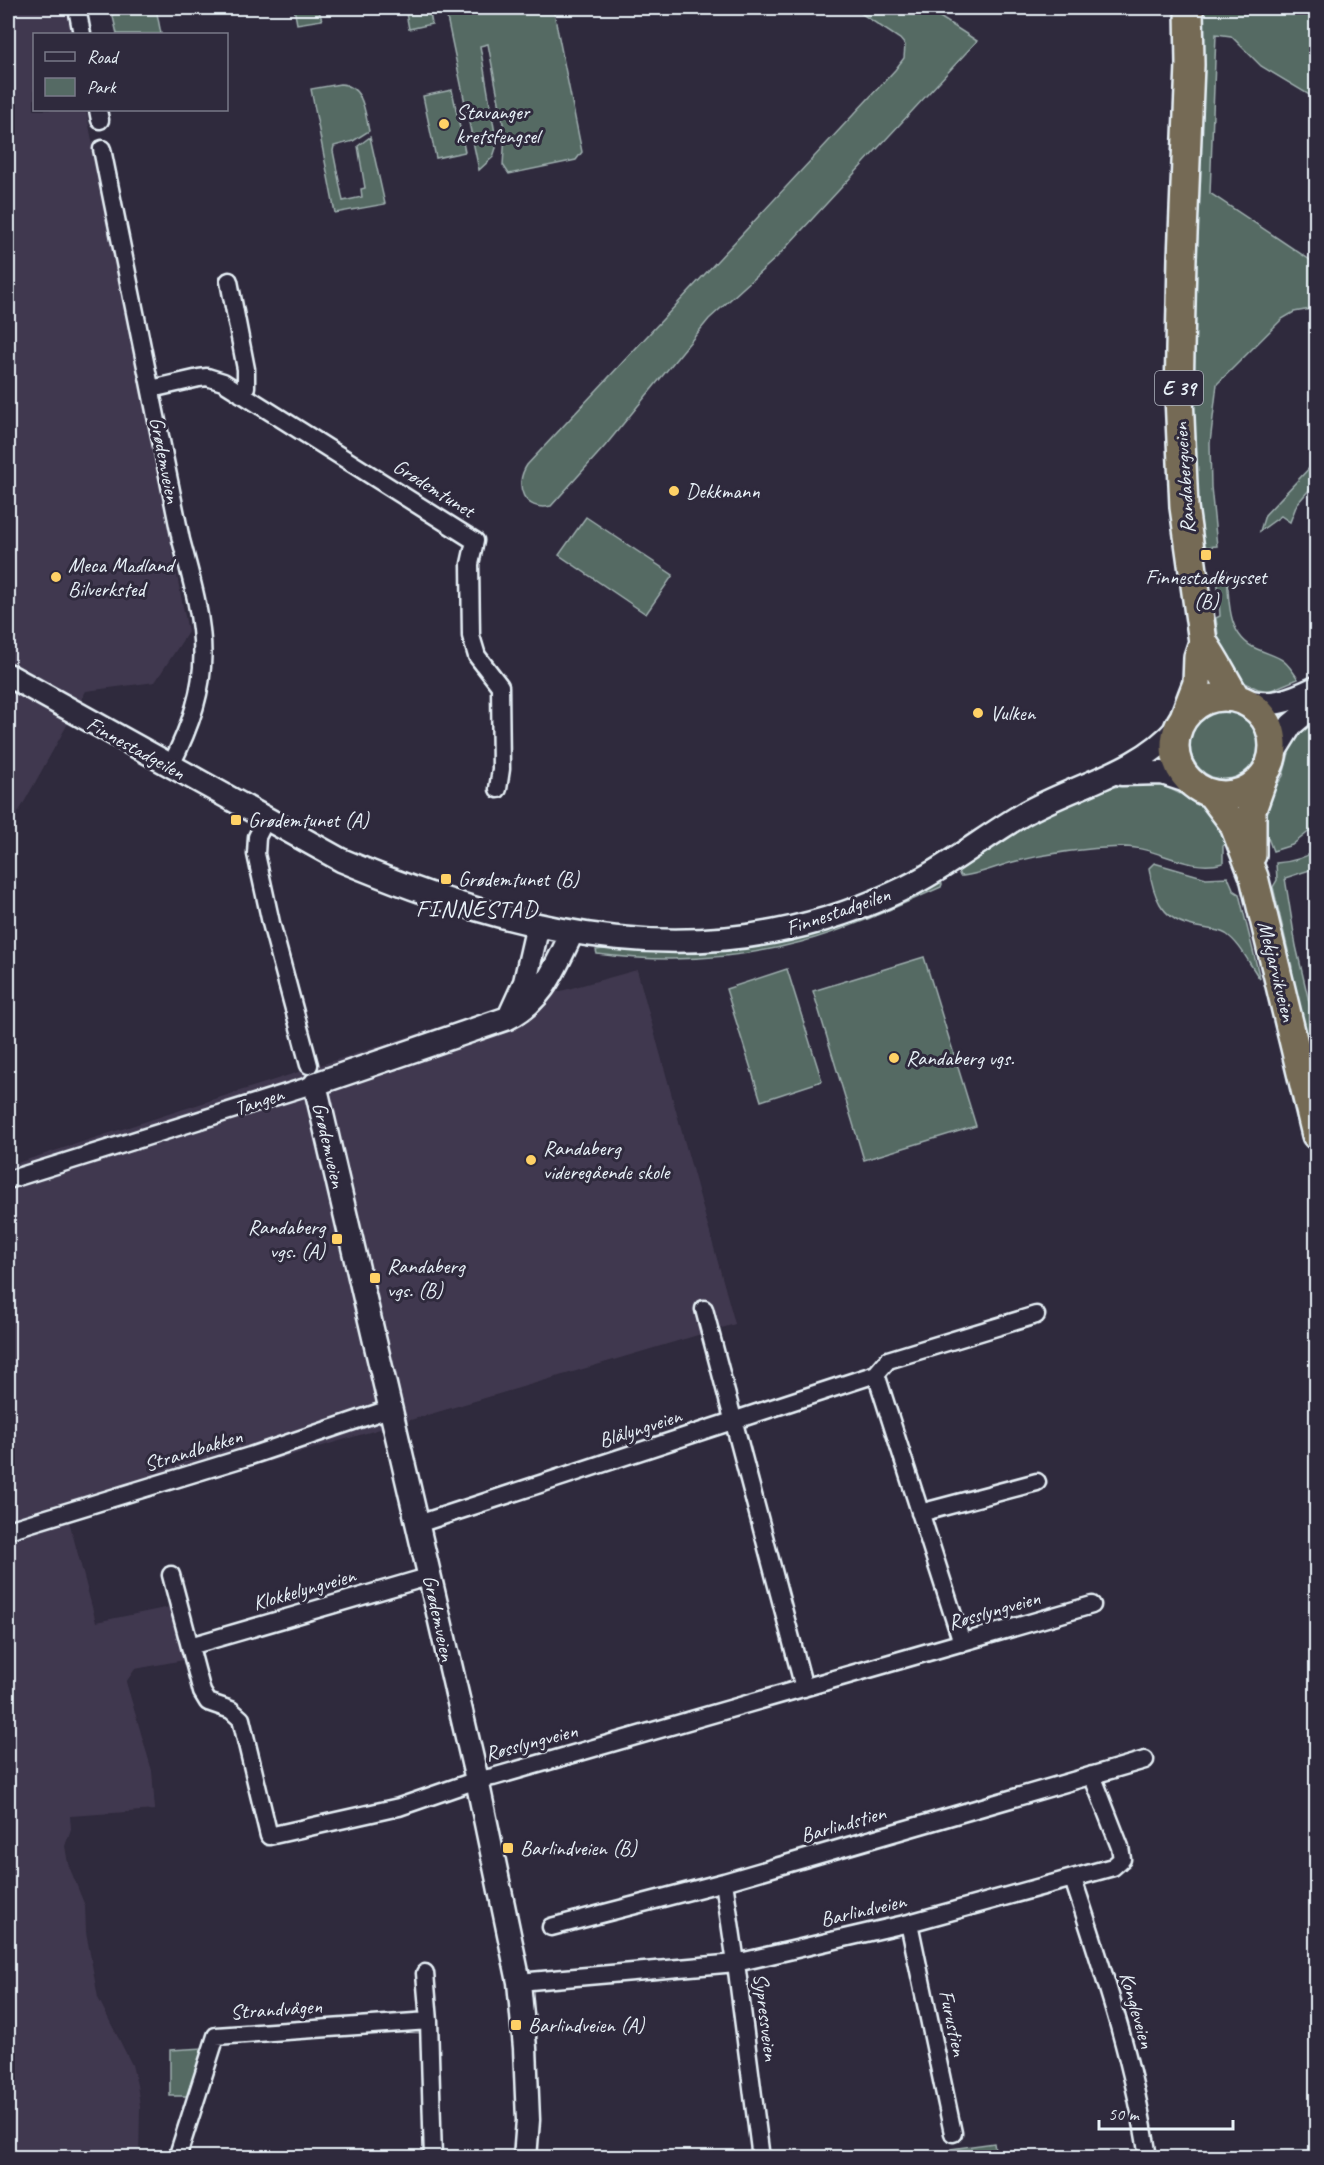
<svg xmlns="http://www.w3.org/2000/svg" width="1324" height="2165" font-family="Caveat,sans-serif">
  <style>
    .built { fill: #41394f }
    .green { fill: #556a64; stroke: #9eaeae; stroke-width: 1.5 }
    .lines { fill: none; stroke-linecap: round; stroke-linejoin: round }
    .minor-casing { stroke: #e8f1f8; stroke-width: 21 }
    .secondary-casing { stroke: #e8f1f8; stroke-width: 27 }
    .trunk-casing { stroke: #e8f1f8; stroke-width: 32 }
    .minor { stroke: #2f2a3d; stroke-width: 16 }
    .secondary { stroke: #2f2a3d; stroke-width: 22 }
    .trunk { stroke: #756b55; stroke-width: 27 }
    .poi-dot { fill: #ffd166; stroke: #2f2a3d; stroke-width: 2 }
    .labels { text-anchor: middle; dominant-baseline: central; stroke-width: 6; stroke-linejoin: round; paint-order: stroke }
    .shield { fill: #2f2a3d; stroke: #b0b5c0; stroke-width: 1.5 }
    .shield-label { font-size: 20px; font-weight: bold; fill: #e8f1f8 }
    .poi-label { font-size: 21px; fill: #e8f1f8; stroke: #2f2a3d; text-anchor: start }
    .street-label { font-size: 21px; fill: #e8f1f8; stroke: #2f2a3d }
    .quarter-label { font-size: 24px; letter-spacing: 1.5px; fill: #e8f1f8; stroke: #2f2a3d }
  </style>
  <rect width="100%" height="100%" fill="#2f2a3d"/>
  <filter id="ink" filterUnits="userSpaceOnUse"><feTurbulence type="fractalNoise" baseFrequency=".0167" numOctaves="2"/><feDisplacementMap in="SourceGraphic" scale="12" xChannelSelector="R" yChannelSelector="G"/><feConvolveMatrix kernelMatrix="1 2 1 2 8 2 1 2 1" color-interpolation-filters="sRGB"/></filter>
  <g filter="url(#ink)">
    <path class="built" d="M8,8H67L72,34H34V110H86L188,632L155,682L86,691L8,831Z
      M637,970L735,1324L69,1521L96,1622L175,1606L189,1659L135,1669L126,1682L152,1771L155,1810L70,1816L71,1829L65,1846L68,1864L85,1906L86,1932L98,1998L132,2065L137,2085L140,2106L139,2157H8V1166L481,1013Z"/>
    <path class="green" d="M111,8H156L161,34H117Z
      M294,8H318L322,20L297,24Z
      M405,8H429L432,24L409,29Z
      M445,8H553L582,152L576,160L509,174L503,165L505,134L488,44L480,46L497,145L493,157L479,170Z
      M853,8H926L977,41L777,257L709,319L605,446L551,506C524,512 513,486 527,465L895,70L904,58L905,45L900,39Z
      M1196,8H1316V99L1261,66L1231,36L1216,34L1210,193L1316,264V308L1294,312L1282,319L1217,384L1210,443L1211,487L1217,546L1206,547L1198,522L1189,426Z
      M340,84C364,85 365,113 369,131L353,141L334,146L333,151L343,201L362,197L361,189L365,188L358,146L370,137L385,204L335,213L311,89Z
      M452,90L465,152L436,158L423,96Z
      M1316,461V482L1297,504L1290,522L1281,516L1260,531L1265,515Z
      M586,517L673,575L646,614L559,555Z
      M1227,570C1229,598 1226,636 1257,649C1281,659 1283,656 1298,679L1269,691L1258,689L1237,679L1220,651L1216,618L1220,616L1217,571Z
      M1190 745a34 34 0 1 1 68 0a34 34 0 1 1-68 0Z
      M1316,718V826L1292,845L1273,851L1268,838L1261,833L1265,803L1283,776L1290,749L1300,731L1302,732Z
      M1134,782L1161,784L1200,804L1217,816L1227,843L1223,846V863C1188,873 1158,847 1124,847C1087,848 1048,853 1013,862C998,866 975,876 960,876L958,871L963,867C1015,831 1070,796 1134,782Z
      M1316,850V868L1285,878L1296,946L1316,1032V1097L1288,975L1292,967L1273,887L1277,880L1276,863C1291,862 1304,859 1316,850Z
      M1154,863L1206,878L1228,877L1234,891L1239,894L1260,979C1249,964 1241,944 1226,934C1215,928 1201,929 1189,925C1161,918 1153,895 1149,868Z
      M940,881L942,884L941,887C895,907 850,929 801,942C734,960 665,963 597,954L596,950L603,949L658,952H706L778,941Z
      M924,957L976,1126L864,1160L813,991Z
      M787,969L822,1081L761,1101L726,989Z
      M204,2048L189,2096H170V2050Z
      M994,2143L996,2157H953L951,2149Z"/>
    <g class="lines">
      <defs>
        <path id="minor" d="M77,8L82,34
          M98,110L100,120
          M102,149L181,540C207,635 216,676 170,767
          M229,281L246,369V387L241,394
          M151,389L199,378L207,377L223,382L475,541L470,564L471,636L477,656L500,686L501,769L498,789
          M266,819L257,837L256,854L271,923L309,1065
          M8,1180L315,1084
          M704,1309L804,1688
          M876,1374L962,1643
          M920,1513L1037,1482
          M418,1524L876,1374L888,1360L1036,1315
          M8,1530L250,1456L389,1409
          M171,1575L202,1692L208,1702L231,1710L241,1719L269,1836L399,1807L477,1780L493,1777L1092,1605
          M190,1646L431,1576
          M1073,1879C1103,1971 1134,2062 1148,2158
          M724,1882L736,1963L761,2158
          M909,1923L953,2133
          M551,1927L724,1882L1145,1760
          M425,1973L429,2021L433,2158
          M519,1982L736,1963L909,1923L1113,1867L1122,1859L1120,1847L1092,1775
          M179,2158L178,2155L216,2036L429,2021"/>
        <path id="secondary" d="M8,675L341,860C523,936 705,980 894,893C941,872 981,839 1025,813C1077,784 1138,773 1178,727
          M1237,699C1270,708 1287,702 1316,688
          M1273,754L1291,725L1316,704
          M1121,774L1162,773L1190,782
          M509,1017L525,982L538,925
          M525,2158L528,2120L525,2048L519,1982L477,1780L315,1084L508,1018C544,1000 555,967 572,933"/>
        <path id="trunk" d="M1203,642C1216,660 1225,680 1237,699
          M1175 746a49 49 0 1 1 98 0a49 49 0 1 1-98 0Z
          M1184,717L1197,683L1198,657L1203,642L1184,507L1179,396L1182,258L1190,65L1189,8
          M1211,794L1233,823L1254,877L1316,1135
          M1252,855V810L1264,776"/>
      </defs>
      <use href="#minor" class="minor-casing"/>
      <use href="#secondary" class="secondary-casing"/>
      <use href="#trunk" class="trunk-casing"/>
      <use href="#minor" class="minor"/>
      <use href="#secondary" class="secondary"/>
      <use href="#trunk" class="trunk"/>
    </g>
  </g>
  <g class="poi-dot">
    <circle cx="444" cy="124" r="6"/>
    <circle cx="674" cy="491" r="6"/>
    <rect x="1200" y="549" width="12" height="12" rx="3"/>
    <circle cx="56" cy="577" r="6"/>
    <circle cx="978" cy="713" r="6"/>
    <rect x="230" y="814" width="12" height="12" rx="3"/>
    <rect x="440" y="873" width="12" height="12" rx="3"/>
    <circle cx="894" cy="1058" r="6"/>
    <circle cx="531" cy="1160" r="6"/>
    <rect x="331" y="1233" width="12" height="12" rx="3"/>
    <rect x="369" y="1272" width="12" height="12" rx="3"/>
    <rect x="502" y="1842" width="12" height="12" rx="3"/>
    <rect x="510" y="2019" width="12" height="12" rx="3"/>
  </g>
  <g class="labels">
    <rect class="shield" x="1155" y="371" width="48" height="34" rx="4.5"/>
    <g class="shield-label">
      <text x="1179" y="388">E 39</text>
    </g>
    <g class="poi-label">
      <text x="456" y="112">Stavanger<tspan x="456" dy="24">kretsfengsel</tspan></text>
      <text x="686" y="491">Dekkmann</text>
      <text x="68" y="565">Meca Madland<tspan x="68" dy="24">Bilverksted</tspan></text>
      <text x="1206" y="577" text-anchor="middle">Finnestadkrysset<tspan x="1206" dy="24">(B)</tspan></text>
      <text x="990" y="713">Vulken</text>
      <text x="248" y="820">Grødemtunet (A)</text>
      <text x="458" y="879">Grødemtunet (B)</text>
      <text x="906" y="1058">Randaberg vgs.</text>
      <text x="543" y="1148">Randaberg<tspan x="543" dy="24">videregående skole</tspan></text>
      <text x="325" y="1227" text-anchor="end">Randaberg<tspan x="325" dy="24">vgs. (A)</tspan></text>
      <text x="387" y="1266">Randaberg<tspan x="387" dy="24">vgs. (B)</tspan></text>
      <text x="520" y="1848">Barlindveien (B)</text>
      <text x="528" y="2025">Barlindveien (A)</text>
    </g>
    <g class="street-label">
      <text transform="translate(165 460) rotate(79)">Grødemveien</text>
      <text transform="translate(1184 478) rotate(-94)">Randabergveien</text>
      <text transform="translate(434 488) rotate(32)">Grødemtunet</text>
      <text transform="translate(136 748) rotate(29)">Finnestadgeilen</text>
      <text transform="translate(838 911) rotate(-19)">Finnestadgeilen</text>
      <text transform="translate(1277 971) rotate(76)">Mekjarvikveien</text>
      <text transform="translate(259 1101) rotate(-18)">Tangen</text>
      <text transform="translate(329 1145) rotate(77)">Grødemveien</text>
      <text transform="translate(640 1428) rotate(-18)">Blålyngveien</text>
      <text transform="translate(193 1450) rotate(-17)">Strandbakken</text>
      <text transform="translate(304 1589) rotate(-16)">Klokkelyngveien</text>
      <text transform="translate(994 1610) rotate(-16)">Røsslyngveien</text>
      <text transform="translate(439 1618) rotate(78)">Grødemveien</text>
      <text transform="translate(531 1742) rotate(-15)">Røsslyngveien</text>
      <text transform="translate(843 1824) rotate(-16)">Barlindstien</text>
      <text transform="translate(863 1910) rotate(-13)">Barlindveien</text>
      <text transform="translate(276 2009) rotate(-4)">Strandvågen</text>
      <text transform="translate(1137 2010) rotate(74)">Kongleveien</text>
      <text transform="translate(766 2017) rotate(83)">Sypressveien</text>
      <text transform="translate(953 2023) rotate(78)">Furustien</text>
    </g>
    <g class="quarter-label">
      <text x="477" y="909">FINNESTAD</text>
    </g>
  </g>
  <rect width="1324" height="2165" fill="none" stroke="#2f2a3d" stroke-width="30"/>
  <rect x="15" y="15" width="1294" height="2135" fill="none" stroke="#e8f1f8" stroke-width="2" filter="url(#ink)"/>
  <rect x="33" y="33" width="195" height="78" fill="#2f2a3d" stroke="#797a88" stroke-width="1.5"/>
  <rect x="45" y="52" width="30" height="9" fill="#2f2a3d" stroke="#797a88" stroke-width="1.5"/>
  <text x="87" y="63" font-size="18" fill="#e8f1f8">Road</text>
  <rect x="45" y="78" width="30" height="18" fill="#556a64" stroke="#797a88" stroke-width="1.5"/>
  <text x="87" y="93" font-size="18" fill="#e8f1f8">Park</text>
  <path d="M1099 2120v9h134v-9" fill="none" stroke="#e8f1f8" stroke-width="3"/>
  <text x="1108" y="2120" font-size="18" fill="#e8f1f8" stroke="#2f2a3d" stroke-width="4.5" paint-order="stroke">50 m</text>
</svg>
